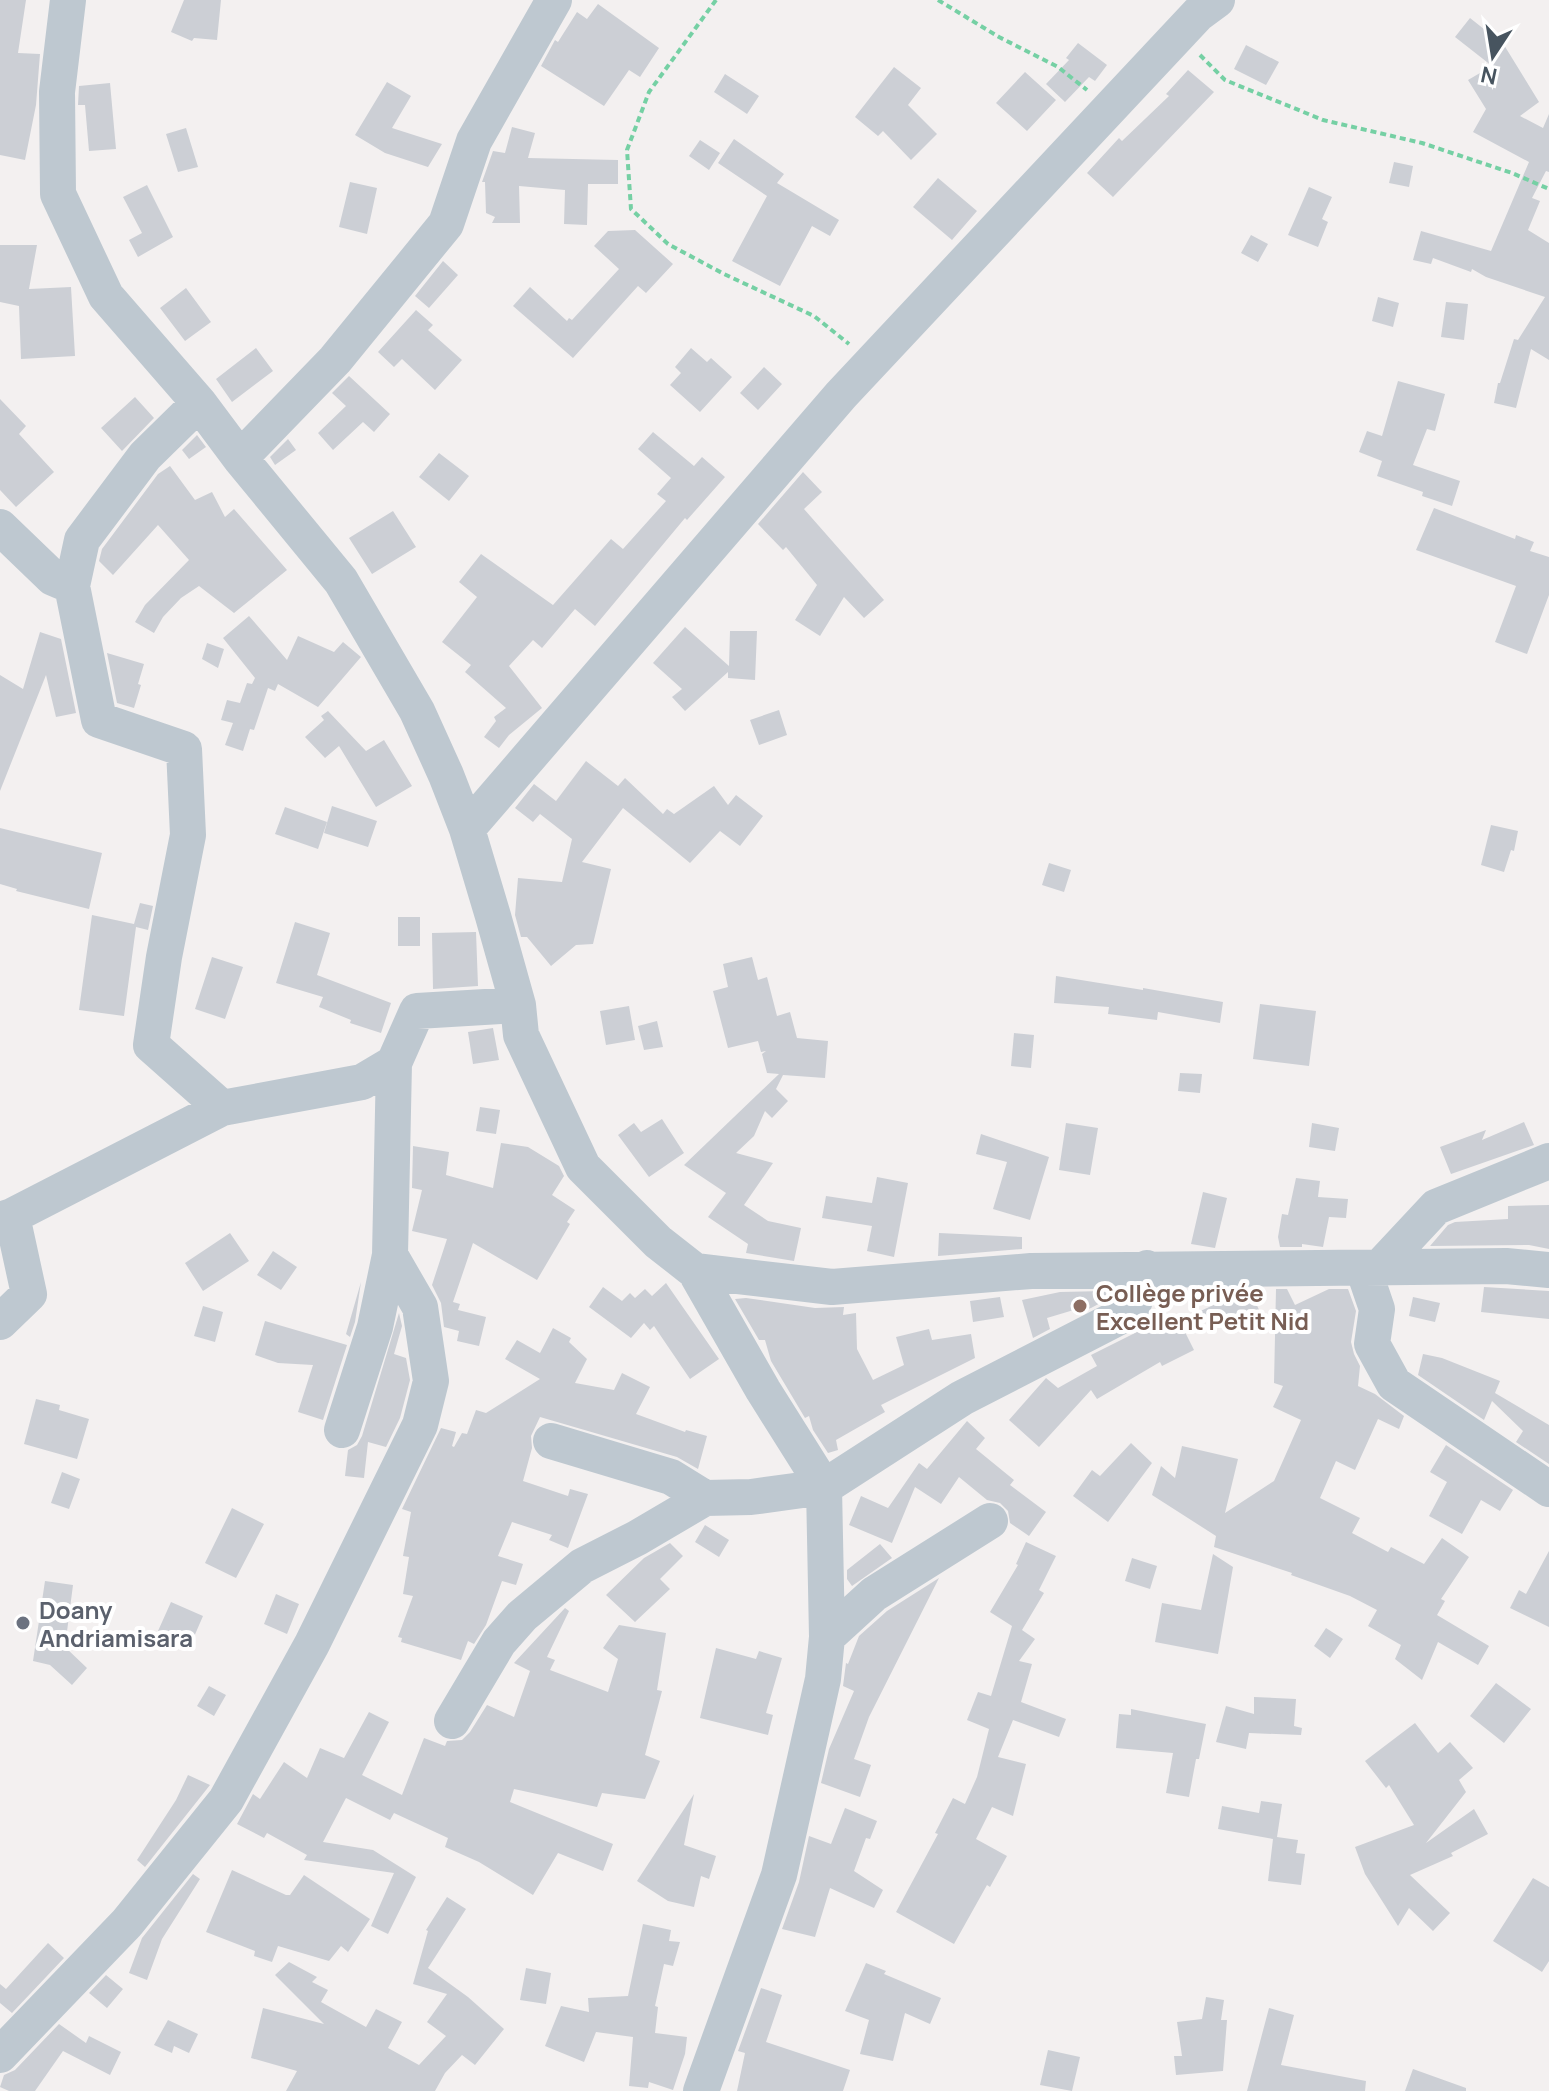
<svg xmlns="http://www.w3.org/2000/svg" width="1549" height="2091" font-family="Manrope,sans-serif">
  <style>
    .building { fill: #cccfd5 }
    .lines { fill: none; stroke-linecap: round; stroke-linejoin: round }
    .path { stroke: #75d0a4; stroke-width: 4; stroke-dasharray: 6 4; stroke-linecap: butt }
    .minor { stroke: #bec8d0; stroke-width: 36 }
    .education-dot { fill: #8d6e63; stroke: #fff; stroke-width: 3 }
    .worship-dot { fill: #6b7280; stroke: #fff; stroke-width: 3 }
    .labels { text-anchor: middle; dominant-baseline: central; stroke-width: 8; stroke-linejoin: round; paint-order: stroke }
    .education-label { font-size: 24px; font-weight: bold; fill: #785e54; stroke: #fff; text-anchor: start }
    .worship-label { font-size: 24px; font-weight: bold; fill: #5b616d; stroke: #fff; text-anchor: start }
  </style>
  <rect width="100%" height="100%" fill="#f3f0f0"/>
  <path class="building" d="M0,0H26L18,53L40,54L36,105L25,160L0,155Z
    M184,0H221L217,40L194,38L192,41L171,32Z
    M598,4L659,48L640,77L629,70L604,106L541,66L555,40L558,42L577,12L587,19Z
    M1470,18L1504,45L1539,102L1520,116L1543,128L1549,114V172L1546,171L1532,198L1540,201L1528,230L1549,243V360L1531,349L1516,408L1494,403L1498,383H1500L1514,339L1518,340L1545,297L1486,277L1472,269L1471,272L1433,258L1431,264L1413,260L1421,231L1491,251L1529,162L1473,132L1486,109L1468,80L1492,66L1455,37Z
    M1078,43L1107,65L1095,81L1089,77L1065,102L1046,84L1069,60L1066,58Z
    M1246,45L1279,62L1266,85L1234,69Z
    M894,67L921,88L908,105L937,134L911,160L883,131L878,136L855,117Z
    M1188,70L1214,92L1113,197L1087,173L1119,138L1122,141L1169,96L1166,94Z
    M1025,72L1056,100L1027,131L996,103Z
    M725,74L759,96L747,114L714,92Z
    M387,82L411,96L392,128L442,144L428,167L385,153L355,135Z
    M110,83L116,149L89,151L85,105H78L79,86Z
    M512,127L535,133L528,158L618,160V184H588L587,225L564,224L565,190L519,186L520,223H492L495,217L486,213L485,182H482L493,151L505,153Z
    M186,128L198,167L178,172L166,134Z
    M734,139L784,174L777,183L839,220L830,236L812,226L780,286L732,261L767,196L718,163Z
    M700,140L720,153L709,170L689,156Z
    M1394,162L1413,166L1409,187L1389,183Z
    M938,178L977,211L952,240L913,207Z
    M350,182L377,188L367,234L339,227Z
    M147,185L173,237L138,257L129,240L142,233L123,197Z
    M1309,187L1332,197L1322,219L1328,222L1318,247L1288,235Z
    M635,230L673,264L646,293L638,286L573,358L513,306L530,287L567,321L569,318L572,320L619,269L594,246L608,231Z
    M1251,235L1268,244L1258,262L1241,253Z
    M0,245H37L29,289L71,287L75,356L21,359L19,306L0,302Z
    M443,261L458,275L429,308L415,296Z
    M186,288L211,322L185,341L160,308Z
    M1378,297L1399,303L1393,327L1372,321Z
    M1446,302L1468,304L1464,340L1441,337Z
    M416,310L433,325L428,330L462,360L435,390L402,359L394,367L378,352Z
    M256,348L273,371L232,402L216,379Z
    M691,348L707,362L711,358L732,377L700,412L670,385L681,373L675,367Z
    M764,367L782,384L758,410L740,393Z
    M349,376L390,414L374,432L363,422L333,450L318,433L346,406L332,393Z
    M1398,381L1445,394L1435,431L1427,429L1413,465L1460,481L1452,506L1422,496L1423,492L1377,476L1382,461L1359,452L1367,431L1382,436Z
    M135,397L154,418L122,451L101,428Z
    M0,399L26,426L19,434L54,472L16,507L0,490Z
    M653,432L694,466L702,457L725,477L687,520L685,518L595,626L575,609L542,648L533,640L509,666L542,708L509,735L499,748L484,737L496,721L494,717L506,708L465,672L471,665L442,642L477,597L459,582L481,554L553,605L611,539L623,549L666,501L657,494L671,478L638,449Z
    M197,435L206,447L189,459L182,450Z
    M288,439L296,450L275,465L270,457Z
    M439,453L469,476L449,501L419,477Z
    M170,466L195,500L212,492L225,517L234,509L287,570L234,613L199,586L181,598L163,617L154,633L135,622L145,605L189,560L158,525L113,575L99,561L102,549L158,474Z
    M803,472L822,492L804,509L884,600L864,618L844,597L820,636L795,620L817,585L786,547L783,550L758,524Z
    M1434,508L1515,539L1516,535L1534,542L1530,551L1549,557V595L1527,654L1495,642L1516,586L1416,550Z
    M393,511L416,547L372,574L349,538Z
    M249,616L287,660L298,636L334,652L343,642L361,657L318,707L278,684L275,691L268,688L254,730L250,729L243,751L225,745L233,723L221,720L227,700L240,703L247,683L252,684L255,678L223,638Z
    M685,627L729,666L730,631H757L755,680L728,678V672L685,711L672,697L682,689L653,663Z
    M40,632L61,639L76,713L56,717L46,675L0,791V675L23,689Z
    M207,643L224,649L218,668L202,659Z
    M107,653L144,664L138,684L141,685L134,708L117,703Z
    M779,710L787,735L759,745L750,720Z
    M328,711L366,751L384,740L412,786L376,807L339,746L325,758L305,737L324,720L321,716Z
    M586,761L618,786L625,778L663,814L667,809L674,814L714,786L728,805L736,795L763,816L740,846L720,831L690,863L623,808L582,862L611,869L593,944L576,945L551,966L527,937H521L515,915L518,878L562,882L572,839L540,814L533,822L515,808L534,784L556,801Z
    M332,806L377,821L368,847L324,833Z
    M285,807L327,822L318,849L275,834Z
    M1491,825L1518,831L1514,851L1511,850L1504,872L1481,865Z
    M0,828L102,853L89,909L16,891L17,889L0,884Z
    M1049,863L1071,870L1064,892L1042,885Z
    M140,903L153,906L148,930L136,927L124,1016L79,1010L92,915L134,924Z
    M398,917H420V946H398Z
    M295,922L330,933L317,975L391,1003L381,1033L350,1023L351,1020L319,1007L323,997L276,983Z
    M476,932L478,986L433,989L432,933Z
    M212,957L243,967L225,1019L195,1009Z
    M752,957L758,980L767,977L777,1016L790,1012L797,1038L828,1041L825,1078L783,1075L776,1089L788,1101L772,1118L765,1111L754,1136L736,1153L773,1163L744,1205L768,1221L801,1228L794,1261L746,1253L748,1244L708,1217L726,1193L684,1165L779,1074L767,1073L762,1054L766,1051L761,1052L758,1041L728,1048L713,991L728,987L723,964Z
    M1056,976L1143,990V988L1223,1002L1220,1023L1158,1012L1157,1020L1108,1014L1109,1007L1054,1003Z
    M1260,1004L1316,1011L1309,1066L1253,1059Z
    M629,1006L635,1040L606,1045L600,1011Z
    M657,1021L663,1047L644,1050L638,1026Z
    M493,1028L499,1060L473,1064L468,1032Z
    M1014,1033L1034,1035L1031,1068L1011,1066Z
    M1180,1073L1202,1074L1200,1093L1178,1091Z
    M480,1107L500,1110L496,1134L476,1131Z
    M662,1119L684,1153L649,1177L618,1135L634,1123L641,1132Z
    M1524,1122L1534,1145L1451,1174L1440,1147L1486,1130L1482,1140Z
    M1066,1123L1098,1128L1090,1175L1059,1170Z
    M1312,1123L1339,1128L1335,1151L1309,1147Z
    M981,1134L1049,1157L1030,1220L993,1209L1007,1162L976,1154Z
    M501,1143L528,1147L559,1166L564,1176L552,1195L575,1210L567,1222L570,1224L537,1280L473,1243L453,1302L460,1304L458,1310L486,1317L479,1346L457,1341L459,1331L444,1327L441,1303L432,1285L447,1239L412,1231L422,1190L412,1188L413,1146L449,1152L446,1175L493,1188Z
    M877,1177L908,1183L894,1257L867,1251L872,1226L822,1218L826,1196L872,1203Z
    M1296,1178L1320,1181L1318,1197L1348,1199L1346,1218L1329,1217L1323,1247L1302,1244V1247H1280L1278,1237L1282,1214L1288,1215Z
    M1203,1192L1227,1198L1215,1248L1191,1244Z
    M1549,1205V1249L1529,1245L1430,1246L1448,1225L1455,1222L1508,1219V1206Z
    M230,1233L249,1261L203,1291L185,1263Z
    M939,1233L1022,1237V1249L938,1256Z
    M273,1251L297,1267L281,1290L257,1275Z
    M361,1282L355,1322L350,1337L346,1334Z
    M666,1283L719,1359L690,1379L654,1326L650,1330L644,1323L631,1338L589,1307L603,1287L622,1301L630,1293L635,1298L645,1289L652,1296Z
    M1484,1287L1549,1291V1319L1481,1312Z
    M1276,1289H1287L1295,1305L1329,1289H1348L1356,1311L1351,1342L1354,1354L1360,1366L1358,1386L1375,1394L1404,1416L1399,1429L1378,1419L1355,1470L1336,1461L1320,1498L1360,1518L1352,1533L1388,1552L1391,1547L1424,1564L1442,1538L1469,1557L1441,1599L1445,1601L1437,1615L1489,1646L1478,1665L1438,1642L1422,1680L1395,1659L1401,1645L1368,1626L1377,1610L1350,1596L1291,1575L1292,1573L1214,1547L1216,1536L1152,1495L1161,1466L1175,1478L1182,1446L1238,1459L1225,1513L1274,1481L1301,1420L1273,1407L1283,1386L1274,1383Z
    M1246,1290H1250L1260,1312L1237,1322L1194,1314Z
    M1105,1291L1108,1299L1091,1308L1088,1309L1087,1306L1047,1318L1050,1329L1033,1338L1022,1300L1060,1292Z
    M1000,1297L1004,1317L973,1322L970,1301Z
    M1413,1297L1440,1303L1435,1322L1409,1316Z
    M746,1298L815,1308L844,1307L843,1315L856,1313L857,1349L873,1380L904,1365L896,1337L929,1329L932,1340L971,1334L975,1358L881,1405L885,1412L836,1440L838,1450L828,1453L813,1430L809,1416L805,1418L771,1361L765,1340H759L735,1299Z
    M203,1306L223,1312L215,1342L194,1336Z
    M399,1313L402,1326L394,1354L406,1358L410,1380L400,1418L386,1447L368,1442L364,1478L345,1476L348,1450L357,1445L362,1436Z
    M1169,1316H1177L1194,1350L1162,1366L1160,1362L1097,1399L1091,1390L1039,1447L1009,1420L1046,1378L1058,1388L1097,1366L1091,1355Z
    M265,1321L347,1345L323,1420L298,1412L313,1365L278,1363L255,1355Z
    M553,1328L571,1338L569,1342L587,1359L575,1383L614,1390L622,1373L650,1387L636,1414L685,1432L686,1430L707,1436L698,1469L677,1457L540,1417L531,1436L532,1448L523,1481L568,1496L570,1489L588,1494L568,1548L549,1540L552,1535L512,1522L498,1556L523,1564L516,1585L502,1581L486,1625L474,1644L468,1641L461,1660L401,1642L402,1638L398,1637L413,1596L403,1594L409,1557L403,1556L411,1512L402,1509L441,1428L456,1432L452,1446L454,1447L462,1433L467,1434L476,1410L486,1413L540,1379L505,1359L517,1340L540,1353Z
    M1423,1354L1442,1358L1500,1381L1495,1393L1549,1425V1464L1516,1442L1523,1431L1492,1401L1484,1420L1418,1375Z
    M36,1399L60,1405L59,1410L89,1419L77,1459L24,1444Z
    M967,1421L985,1438L976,1449L1014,1480L1010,1485L1046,1512L1029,1536L1010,1523L1008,1511L1000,1503L987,1500L959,1477L941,1504L915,1487L892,1543L849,1525L861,1496L888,1508L919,1463L927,1469Z
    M1131,1443L1152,1463L1108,1522L1073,1496L1092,1470L1100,1476Z
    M1446,1445L1513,1490L1500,1511L1481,1500L1462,1534L1429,1516L1447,1482L1430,1472Z
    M62,1472L80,1479L69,1509L51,1503Z
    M232,1508L264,1524L236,1578L205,1563Z
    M705,1525L729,1540L719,1557L695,1542Z
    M1026,1542L1056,1556L1039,1590L1044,1593L1022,1630L1035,1639L1019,1661L1032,1664L1021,1702L1066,1719L1059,1737L1013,1720L998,1757L1026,1764L1013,1816L992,1807L976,1839L1007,1856L990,1887L987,1885L954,1944L896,1912L938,1834L935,1833L953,1798L965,1804L977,1777L989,1729L967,1720L978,1692L991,1696L1012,1626L990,1612L1018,1565L1016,1564Z
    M670,1543L683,1556L660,1579L670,1589L635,1622L606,1595L644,1558Z
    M880,1544L892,1558L852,1586L847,1579V1570Z
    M1549,1551V1627L1510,1608L1519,1590L1526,1594Z
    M1213,1554L1233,1567L1218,1654L1155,1642L1162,1603L1201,1610Z
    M1132,1558L1157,1566L1150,1589L1125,1581Z
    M939,1578L869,1717L854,1759L871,1765L860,1797L821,1783L829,1749L854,1691L843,1686L846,1663L848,1664L859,1636L887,1611Z
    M45,1581L73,1585L65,1647L87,1668L72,1685L50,1665L33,1661Z
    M276,1594L299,1604L287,1634L264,1624Z
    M171,1602L203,1616L190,1646L158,1631Z
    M565,1608L569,1611L547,1657L555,1660L550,1670L608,1692L618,1659L603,1648L619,1625L666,1633L657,1690L662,1691L645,1755L660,1761L645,1799L602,1793L597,1807L514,1789L510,1802L613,1844L603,1871L558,1853L533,1895L479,1862L445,1847L448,1838L394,1813L390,1820L346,1798L323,1842L373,1850L416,1877L388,1934L371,1926L394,1873L304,1860L307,1855L267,1833L264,1838L237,1824L253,1794L260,1799L284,1762L307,1778L320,1748L344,1758L369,1712L389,1722L362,1775L402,1795L424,1738L445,1746L447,1741L462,1740L470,1732L487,1705L514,1717L530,1671L514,1663Z
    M1326,1628L1343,1639L1330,1658L1314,1646Z
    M716,1648L756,1659L759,1651L782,1658L766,1713L773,1715L768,1735L700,1718Z
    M1496,1683L1531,1709L1504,1743L1470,1716Z
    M209,1686L226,1695L214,1716L197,1706Z
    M1254,1697L1296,1699L1294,1726L1302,1728L1301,1735L1249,1733L1246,1749L1216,1742L1226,1706L1254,1714Z
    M1131,1709L1206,1724L1199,1759H1196L1189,1797L1166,1793L1173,1753L1116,1748L1119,1714L1131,1715Z
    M1415,1723L1438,1753L1450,1742L1473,1768L1459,1780L1466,1792L1426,1843L1474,1809L1488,1834L1451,1853L1453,1856L1410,1875L1450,1913L1433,1931L1409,1908L1398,1926L1365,1874L1355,1847L1414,1825L1389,1785L1386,1788L1365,1761Z
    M188,1775L210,1785L145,1867L137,1860L176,1800Z
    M694,1794L684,1845L716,1856L709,1879L701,1876L694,1907L668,1901L637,1881Z
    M1261,1801L1282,1804L1277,1837L1298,1840L1296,1853L1305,1854L1301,1885L1268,1881L1273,1839L1218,1829L1222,1806L1259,1813Z
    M845,1808L877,1821L870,1839L866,1838L854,1871L883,1890L874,1908L830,1888L815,1937L782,1929L799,1882L809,1836L831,1844Z
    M232,1870L286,1895H290L304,1875L370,1919L348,1952L341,1946L329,1961L278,1946L272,1962L254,1956L255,1951L206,1932Z
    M193,1874L200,1879L162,1939L147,1980L129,1973L142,1938Z
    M1533,1878L1549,1887V1961L1542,1972L1493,1941Z
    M447,1897L466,1909L428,1968L468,1997L504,2029L475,2065L462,2055L445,2073L435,2091H286L297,2071L251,2058L263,2008L324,2024L275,1975L289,1962L317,1977L312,1982L328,1990L321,2002L366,2027L376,2009L402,2022L388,2048L419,2065L446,2036L427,2022L447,1994L413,1984L428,1931L426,1930Z
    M643,1924L671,1930L669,1941L680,1942L673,1966L664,1964L655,2006L658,2007L655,2033L687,2037L685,2054L673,2090L649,2082L648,2088L629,2086L633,2037L596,2032L584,2062L545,2046L561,2006L589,2012L588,1998L628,1996Z
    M48,1943L64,1958L12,2013L0,2003V1984L6,1989Z
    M866,1963L886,1971L884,1974L941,1998L930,2024L905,2013L893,2061L860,2054L869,2020L845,2011Z
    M526,1968L551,1973L546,2004L520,2000Z
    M106,1975L123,1989L107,2008L89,1993Z
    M761,1988L782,1995L766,2042L850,2070L843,2091H737L745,2053L738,2051Z
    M1206,1997L1224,2000L1221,2020H1227L1223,2071L1176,2075L1174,2056H1182L1177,2022L1202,2019Z
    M1269,2008L1294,2015L1281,2065L1366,2081L1365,2091H1247Z
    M168,2020L198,2034L189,2053L174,2046L172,2053L154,2045Z
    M59,2024L86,2043L89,2036L121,2052L110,2075L63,2051L35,2091H9L0,2087L4,2075L15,2070Z
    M1048,2050L1080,2057L1072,2091L1040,2085Z
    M1413,2069L1466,2088V2091H1405Z"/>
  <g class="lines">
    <path class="path" d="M716,0L649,92L627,150L631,209L668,244L724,274L814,316L849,344
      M938,0L999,37L1058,67L1087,90
      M1200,55L1225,80L1323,120L1422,143L1512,173L1549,189"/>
    <path class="minor" d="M68,0L57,92L58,194L106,296L199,403L240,458L341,581L417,711L446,775L467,829L493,916L518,1005L521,1035L583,1167L658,1242L695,1271L763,1390L824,1487L827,1637L823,1679L779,1875L701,2091
      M199,403L145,456L82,540L72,586L99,720L184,749L188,835L164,957L151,1045L222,1108
      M240,458L335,360L446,224L474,141L554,0
      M0,527L53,578L72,586
      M467,829L841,395L1198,14L1217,0
      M0,1220L12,1216L222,1108L362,1082L394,1063L417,1011L518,1005
      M1363,1268L1377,1309L1372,1344L1394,1384L1549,1489
      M1379,1268L1436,1207L1549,1161
      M695,1271L832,1287L1031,1271L1506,1266L1549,1270
      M0,1322L29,1294L12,1216
      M342,1430L375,1327L390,1255
      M551,1441L671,1477L705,1498
      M827,1637L874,1594L990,1521
      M452,1721L499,1642L522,1616L582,1566L637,1538L705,1498L751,1497L824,1487L962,1398L1131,1311L1147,1268
      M0,2055L127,1923L226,1800L312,1644L420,1425L431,1381L420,1307L390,1255L394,1063"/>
  </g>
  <circle class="education-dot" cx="1080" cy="1306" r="8"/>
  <circle class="worship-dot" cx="23" cy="1623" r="8"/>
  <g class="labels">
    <g class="education-label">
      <text x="1096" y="1292">Collège privée<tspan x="1096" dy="28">Excellent Petit Nid</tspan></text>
    </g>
    <g class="worship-label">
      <text x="39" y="1609">Doany<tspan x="39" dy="28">Andriamisara</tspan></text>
    </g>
  </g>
  <g transform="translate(1493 56) rotate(192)" stroke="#ffffff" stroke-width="6" paint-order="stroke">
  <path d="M0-6L14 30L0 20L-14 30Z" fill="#47545f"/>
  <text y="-12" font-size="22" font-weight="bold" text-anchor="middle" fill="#47545f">N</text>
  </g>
</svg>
